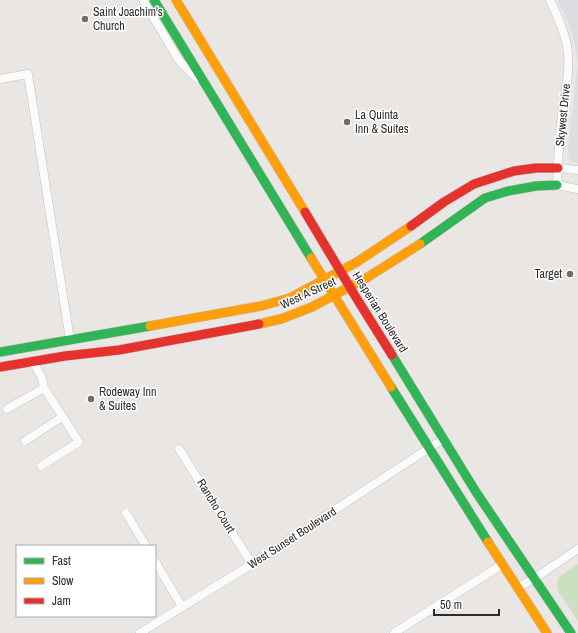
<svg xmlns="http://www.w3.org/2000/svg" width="578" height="633" font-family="'Archivo Narrow',sans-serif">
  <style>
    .airport { fill: #dddce0 }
    .green { fill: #cbe0c0 }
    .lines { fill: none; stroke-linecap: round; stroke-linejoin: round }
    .street-casing { stroke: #c4c2c2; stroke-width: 9 }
    .fast-casing { stroke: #c4c2c2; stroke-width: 10 }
    .slow-casing { stroke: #c4c2c2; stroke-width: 10 }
    .jam-casing { stroke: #c4c2c2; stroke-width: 10 }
    .street { stroke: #fcfbfb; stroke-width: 8 }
    .fast { stroke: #30b455; stroke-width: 9 }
    .slow { stroke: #ff9f0a; stroke-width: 9 }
    .jam { stroke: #e5322d; stroke-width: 9 }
    .poi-dot { fill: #6e6d6c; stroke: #fff; stroke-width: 1.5 }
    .labels { text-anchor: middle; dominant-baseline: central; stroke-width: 3; stroke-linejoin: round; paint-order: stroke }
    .poi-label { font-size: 12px; fill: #2c2c2c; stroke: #fff; text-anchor: start }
    .street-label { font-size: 12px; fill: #2c2c2c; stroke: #fff }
  </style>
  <rect width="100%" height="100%" fill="#e9e6e3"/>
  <path class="airport" d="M557,0H578V163L572,161L569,159L568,151L569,137L573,110L578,60L574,40L568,20Z"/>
  <path class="green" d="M578,564V621L558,591L557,585L559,577Z"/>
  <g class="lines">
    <defs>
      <path id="street" d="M143,0L180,62L197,78
        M550,0C557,15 564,30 567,46C571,66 565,94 562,114C559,138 558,161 557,185L578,189
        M0,79L28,74L70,340
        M558,168L578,170
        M33,362L42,378L44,388L79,442L41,466
        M7,409L44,388
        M25,441L62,417
        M179,449L252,564
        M126,513L146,546
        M155,561L182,607
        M519,587L535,578L578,549
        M140,633L252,564L443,439
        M394,633L503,564"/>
      <path id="fast" d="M154,0L311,258
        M420,244L485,198L508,191L536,186L557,185
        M0,352L150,326
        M392,355L476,492L571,633
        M391,387L488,542"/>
      <path id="slow" d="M176,0L305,212
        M311,258L391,387
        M259,324L281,319L312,307L368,277L420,244
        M150,326L261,306L290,298L357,262L411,226
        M488,542L547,633"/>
      <path id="jam" d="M305,212L357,299L392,355
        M411,226L444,202L474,184L514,171L536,168H558
        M0,367L65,356L119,350L259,324"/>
    </defs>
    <use href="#street" class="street-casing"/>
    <use href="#fast" class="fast-casing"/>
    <use href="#slow" class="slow-casing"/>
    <use href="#jam" class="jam-casing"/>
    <use href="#street" class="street"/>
    <use href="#fast" class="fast"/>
    <use href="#slow" class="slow"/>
    <use href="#jam" class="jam"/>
  </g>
  <g class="poi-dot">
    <circle cx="85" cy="19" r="4"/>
    <circle cx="347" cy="122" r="4"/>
    <circle cx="570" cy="274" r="4"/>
    <circle cx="91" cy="399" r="4"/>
  </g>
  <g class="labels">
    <g class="poi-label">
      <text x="93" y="12">Saint Joachim's<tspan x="93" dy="14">Church</tspan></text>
      <text x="355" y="115">La Quinta<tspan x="355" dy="14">Inn &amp; Suites</tspan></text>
      <text x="562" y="274" text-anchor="end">Target</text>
      <text x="99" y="392">Rodeway Inn<tspan x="99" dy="14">&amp; Suites</tspan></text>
    </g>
    <g class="street-label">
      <text transform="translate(563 115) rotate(-84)">Skywest Drive</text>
      <text transform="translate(308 293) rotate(-25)">West A Street</text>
      <text transform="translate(380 312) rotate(58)">Hesperian Boulevard</text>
      <text transform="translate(216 506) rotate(58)">Rancho Court</text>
      <text transform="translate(292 538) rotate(-33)">West Sunset Boulevard</text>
    </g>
  </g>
  <rect x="16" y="545" width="140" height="72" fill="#ffffff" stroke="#ababab"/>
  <rect x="24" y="558" width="20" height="6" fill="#30b455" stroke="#ababab"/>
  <text x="52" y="565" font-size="12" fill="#2c2c2c">Fast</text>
  <rect x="24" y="578" width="20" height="6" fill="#ff9f0a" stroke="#ababab"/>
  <text x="52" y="585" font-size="12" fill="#2c2c2c">Slow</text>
  <rect x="24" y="598" width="20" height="6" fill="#e5322d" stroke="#ababab"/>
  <text x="52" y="605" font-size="12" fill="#2c2c2c">Jam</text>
  <path d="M434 609v6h65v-6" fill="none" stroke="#2c2c2c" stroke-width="2"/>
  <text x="440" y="609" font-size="12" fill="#2c2c2c" stroke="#ffffff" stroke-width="3" paint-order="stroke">50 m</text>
</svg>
